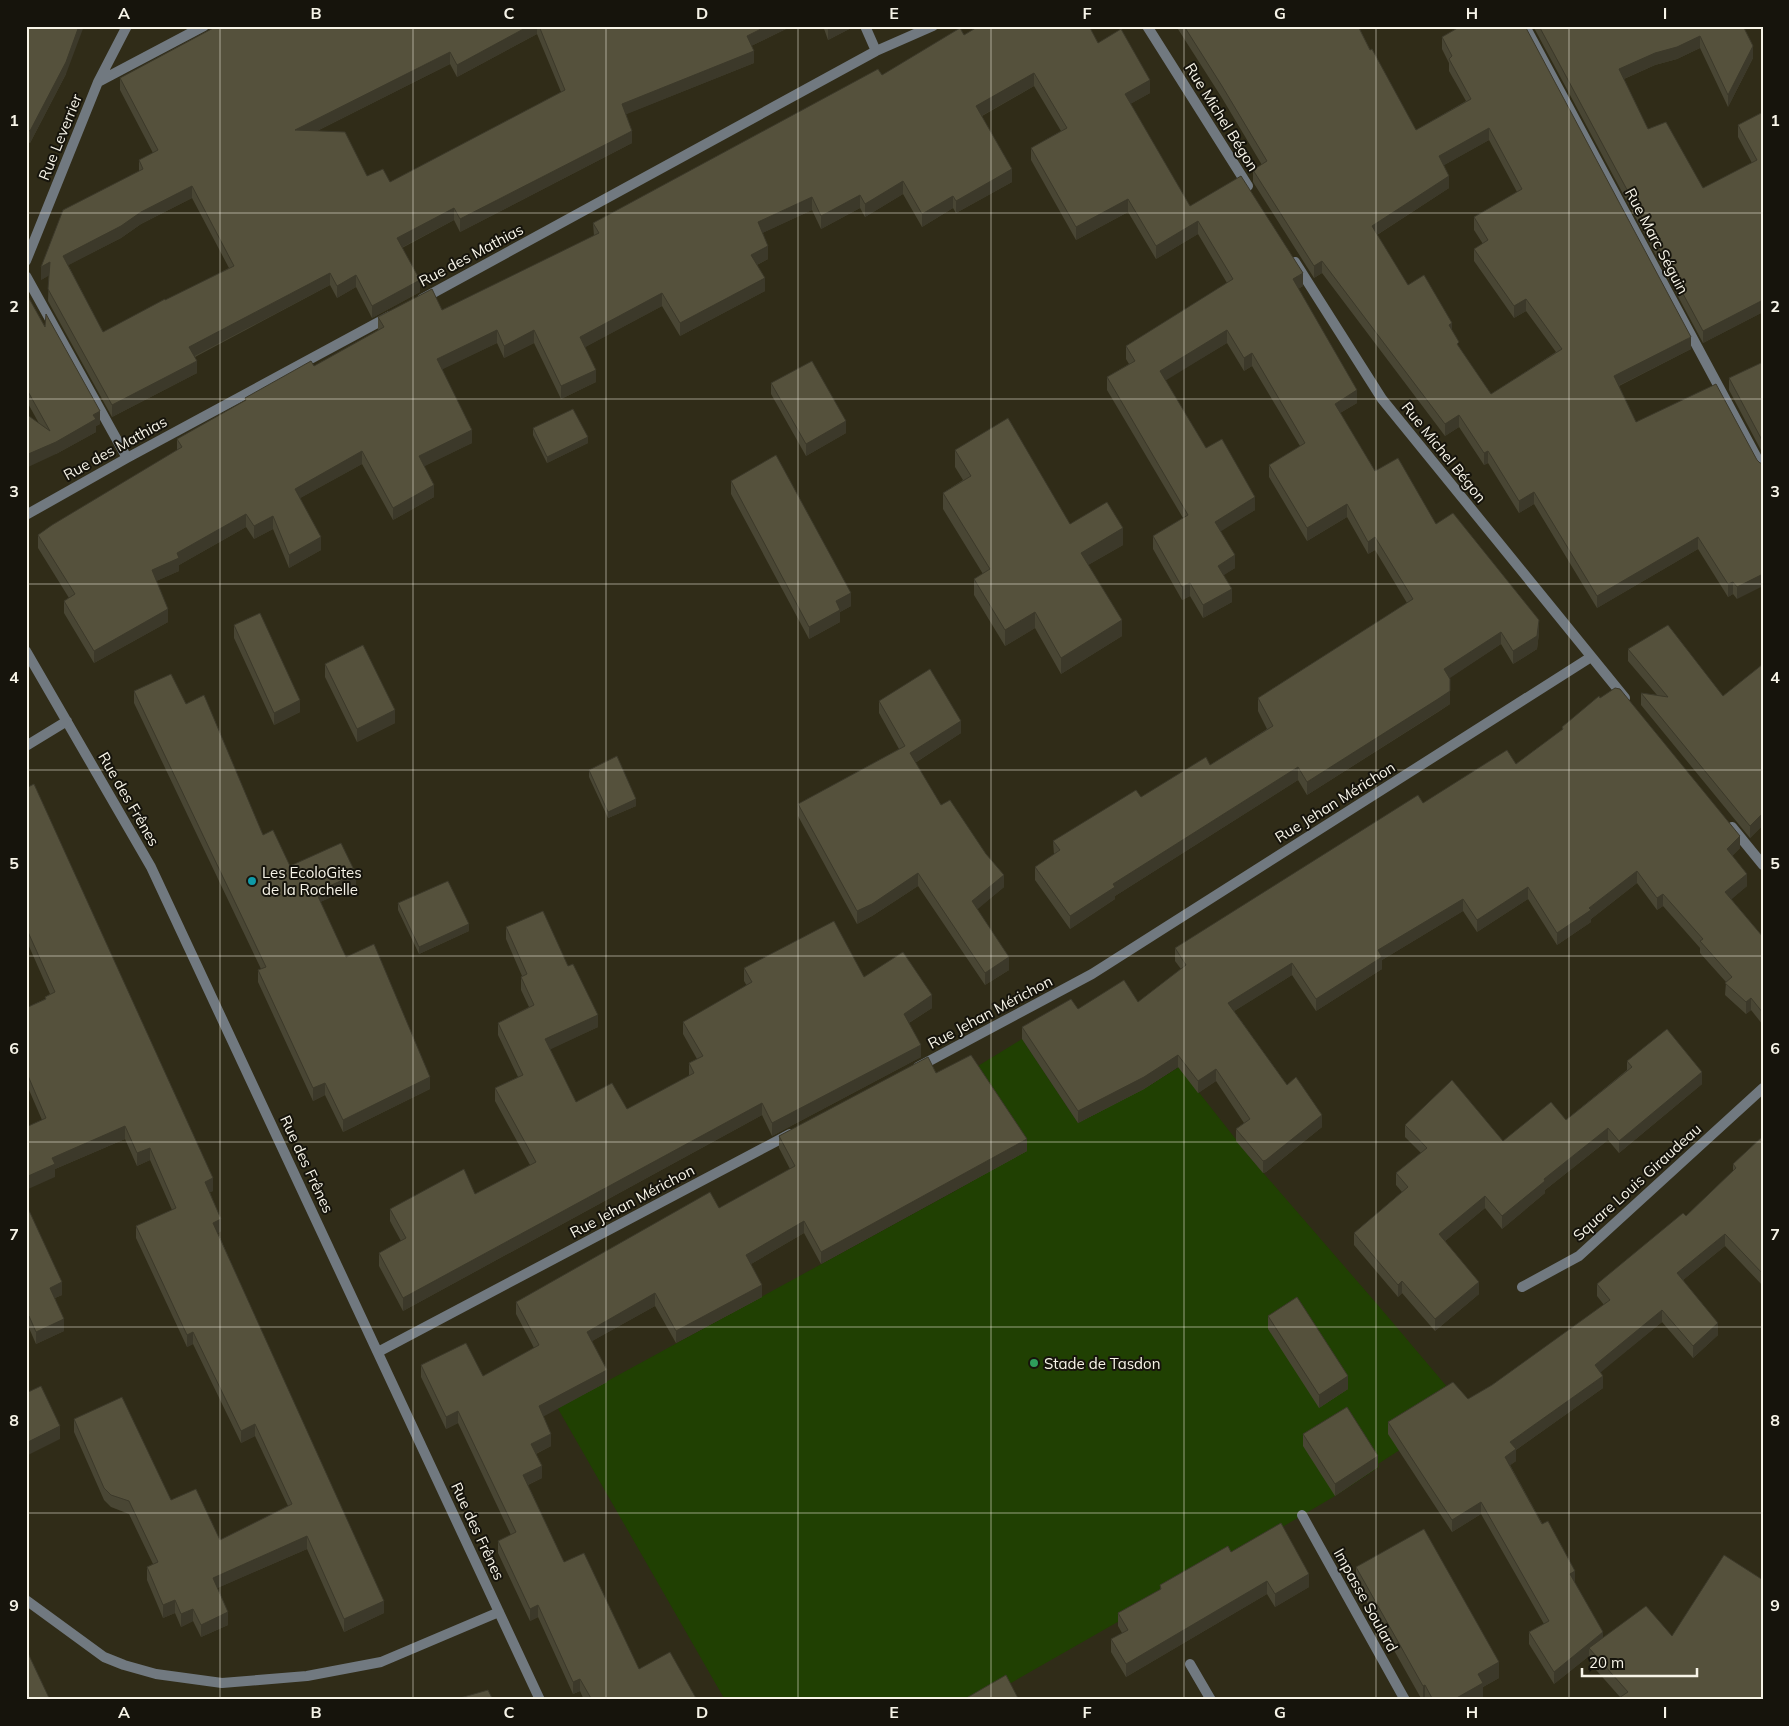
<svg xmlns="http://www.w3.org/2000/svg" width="1789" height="1726" font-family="Mulish,sans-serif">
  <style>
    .green { fill: #204002 }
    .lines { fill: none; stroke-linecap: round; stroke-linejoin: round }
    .lane { stroke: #717980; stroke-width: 10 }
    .street { stroke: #717980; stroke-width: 10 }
    .wall { fill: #494634; fill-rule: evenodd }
    .shaded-wall { fill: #3c392a }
    .building { fill: #55513c; stroke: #3c392a; fill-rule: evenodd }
    .grid { fill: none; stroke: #f7f4e8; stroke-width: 1; stroke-opacity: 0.55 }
    .culture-dot { fill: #0f9aa8; stroke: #16140c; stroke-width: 2 }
    .leisure-dot { fill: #2e9e5b; stroke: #16140c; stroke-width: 2 }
    .labels { text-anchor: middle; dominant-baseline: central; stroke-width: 4; stroke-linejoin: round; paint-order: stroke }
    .street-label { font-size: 15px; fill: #f7f4e8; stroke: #16140c }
    .poi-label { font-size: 15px; fill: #f7f4e8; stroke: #16140c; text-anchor: start }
    .neatline { fill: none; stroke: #f7f4e8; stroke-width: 2 }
    .grid-label { font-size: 16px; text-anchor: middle; font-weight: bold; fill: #f7f4e8 }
  </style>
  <rect width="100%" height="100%" fill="#302c18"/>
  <path class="green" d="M1022,1039L1078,1123L1150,1085L1179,1067L1253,1161L1377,1304L1465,1408L1378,1464L1379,1467L1335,1496L1228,1559L981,1700H725L557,1407L580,1396L955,1191L1026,1150L973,1069Z"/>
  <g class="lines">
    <path class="lane" d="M1302,1515L1405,1700
      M1190,1664L1211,1700"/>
    <path class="street" d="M865,26L876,51
      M1147,26L1248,186
      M1525,26L1763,469
      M98,82L204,26
      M26,261L98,82L127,26
      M1295,262L1382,399L1625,698
      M26,276L127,458
      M422,299L876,51L933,26
      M26,515L127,458L390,316
      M26,651L151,867L540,1700
      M26,746L67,721
      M1732,827L1763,865
      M918,1067L1092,974L1591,657
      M1522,1287L1579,1256L1763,1088
      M378,1352L790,1134
      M26,1600L104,1657L124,1665L156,1674L222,1683L307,1676L381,1662L499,1612"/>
  </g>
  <path class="wall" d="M26,26L66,74L30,143L26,141Z
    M217,26H792L751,46L754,63L626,114L632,143L460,232L454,220L402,248L420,292L372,318L356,287L337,298L330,285L195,357L197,373L112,417L48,301L49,275L41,280L139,172V160L153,153L120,90V78ZM537,34L561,92L390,182L367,176L317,131L450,64L457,77ZM192,198L229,268L103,332L68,265L121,238L141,224Z
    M823,26H855L828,40Z
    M1176,26H1358L1370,50L1416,130L1466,101L1449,71V63L1442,49V37L1691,349L1619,386L1636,422L1757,460L1737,599L1733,594L1728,597L1698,549L1597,608L1534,504L1519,513L1488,463L1484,465L1459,427L1445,436L1322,273L1314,278L1253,182V170L1262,165L1222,98ZM1489,140L1517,192L1474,217V230L1483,244L1474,249V261L1514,318L1526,311L1556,352L1491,394L1459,348L1452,331L1408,285L1377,235L1449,188L1444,165Z
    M1533,26H1743L1753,58L1728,107L1700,48L1677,59L1655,65L1624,79L1648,129L1703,188L1752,163L1738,137V125L1763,112V312L1703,343Z
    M964,35L1098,43L1150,93L1130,104L1190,206L1303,286L1298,289L1357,403L1340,413L1375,471L1436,524L1539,633L1537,649L1513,664L1501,644L1449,678L1450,704L1438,712L1307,795L1298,780L1115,896V899L1070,929L1035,880V867L1054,855L1053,841L1141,797L1210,765L1267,729L1258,711V698L1407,603L1375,550L1368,554L1347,517L1307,541L1269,477V465L1300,446L1252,366L1244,371L1227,343L1165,380L1206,448L1255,510L1220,531L1235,568L1223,575L1232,602L1203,618L1190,596L1182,600L1153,549V536L1183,518L1107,390V377L1129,364L1126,359V346L1227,283L1198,234L1156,259L1128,212L1076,240L1031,160V148L1061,131L1034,86L982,116L1012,182L956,213L953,208L922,227L903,194L865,217L860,208L821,229L812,210L762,233L768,259L757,265L765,291L680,336L662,306L585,347L596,382L561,399L534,343L504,358L497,343L442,369L472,443L424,466L434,497L393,520L362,464L300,498L321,550L289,568L273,529L254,539L246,527L179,565V571L156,581L168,622L94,663L64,613V601L69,598L38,548V535L177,450V439L245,401V398L314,366L378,330V317L442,310L594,236L593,223L882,75Z
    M26,293L100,424L96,426V432L56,454L26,400Z
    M1763,362V454L1729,390V378Z
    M771,383L846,433L806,456L771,394Z
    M533,428L588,443L547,463L533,435Z
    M955,450L1070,524L1123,545L1088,565L1122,636L1061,674L1035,628L1005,646L974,595V579L983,574L943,509V493L963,480L955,467Z
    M731,481L851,606L840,612V622L809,639L731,494Z
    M234,625L300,712L274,725L234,638Z
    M1628,649L1723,696L1763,664V825L1750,838L1641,705V693L1657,695L1628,661Z
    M325,664L395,723L357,742L325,677Z
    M134,691L186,704L263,835L290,866L356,886L320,902L346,957L430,1089L343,1132L325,1095L313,1101L258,982V970L261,969L134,703Z
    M879,701L961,733L915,763L941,805L1004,887L977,909L1009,970L985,985L918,886L872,916L857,924L798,816V804L899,749L879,713Z
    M1562,727L1740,848L1732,856L1747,886L1731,899L1763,937V1025L1751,1010L1746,1014L1725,995L1726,982L1700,953V948L1663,906L1657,910L1637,883L1591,919V922L1557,945L1528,899L1477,932L1463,911L1382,960V969L1316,1011L1292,975L1234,1011L1287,1085L1322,1127L1266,1172L1263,1173L1236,1141V1129L1244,1123L1216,1081L1198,1093L1178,1067L1144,1089L1078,1123L1022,1039V1027L1078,1009L1138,1002L1181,969L1175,961V948L1423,803L1516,764L1562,730Z
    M589,770L636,806L608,818L589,777Z
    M26,788L213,1191L210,1192L221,1231L218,1233L384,1613L344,1632L307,1549L217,1588L228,1625L201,1637L193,1621L181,1627L175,1613L163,1618L147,1580V1567L153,1564L129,1514L111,1507L104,1500L74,1432V1419L171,1500L220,1540L288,1506L255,1436L241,1443L193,1344L187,1347L136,1238V1226L172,1210L150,1160L137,1166L125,1139L55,1169V1177L42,1120L26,1083V1008L45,999V997L50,994L28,944L26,945Z
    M398,903L469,931L419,954L398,910Z
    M506,927L598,1027L550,1049L576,1102L627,1109L689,1076V1063L697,1059L683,1034V1022L747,986L744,981V968L864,977L932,1008L909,1023L921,1057L772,1136L762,1115L403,1311L379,1266V1253L401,1241L390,1221V1209L475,1194L530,1165L495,1101V1088L518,1077L498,1035V1023L529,1007L521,990V977L522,976L506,939Z
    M1627,1061L1702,1084L1619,1153L1608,1140L1545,1190V1193L1502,1229L1485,1208L1445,1241L1479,1294L1435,1331L1402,1293L1398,1297L1354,1245V1233L1402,1192L1396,1185V1173L1421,1153L1405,1137V1125L1503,1141L1566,1120L1627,1070Z
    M936,1073L1027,1151L821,1264L804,1233L751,1264L762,1297L676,1343L655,1306L592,1341L607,1382L543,1416L551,1446L536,1454L542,1478L528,1485L564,1562L639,1669L697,1700H584L580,1691L573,1694L538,1617L530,1621L498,1553V1541L511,1535L458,1423L446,1429L421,1377V1365L483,1376L534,1348L516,1314V1302L719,1208L790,1169L779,1148V1136Z
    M1763,1136V1286L1725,1246L1683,1280L1718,1335L1693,1358L1662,1322L1600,1372L1603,1388L1516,1450V1461L1510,1465L1575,1583L1603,1637L1672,1636L1763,1700L1620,1697L1589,1662V1656L1554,1684L1529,1644V1632L1544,1624L1481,1514L1452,1532L1388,1434V1422L1468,1399L1492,1385L1604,1305L1597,1296V1284L1686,1216L1733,1171V1164Z
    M26,1204L62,1295L55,1298L64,1331L36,1344L29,1328Z
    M1268,1316L1348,1389L1319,1408L1268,1329Z
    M1303,1434L1378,1467L1335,1496L1303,1446Z
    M1231,1552L1309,1587L1275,1607L1267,1594L1126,1677L1111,1652V1639L1122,1633L1118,1626V1613L1160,1590V1585Z
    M1356,1567L1499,1678L1483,1687V1699L1482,1700H1422L1356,1583Z"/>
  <path class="shaded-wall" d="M79,26H84L66,74L30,143V131Z
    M529,26H537V34L457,77V65Z
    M767,26H792L747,48V36Z
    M831,26H855L828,40V27Z
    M1700,36V48L1677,59L1655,65L1619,81V69L1655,53Z
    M1753,46V58L1728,107V95Z
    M754,51V63L622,116V104Z
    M450,52V64L295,142V130Z
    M1034,73V86L976,119V106Z
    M1150,80V93L1125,107V94Z
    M1489,128V140L1439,168V156Z
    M632,131V143L460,232V219Z
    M1012,169V182L956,213V201Z
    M1449,176V188L1372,238V226Z
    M903,181V194L865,217V204Z
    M192,186V198L141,224L121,238L63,268V256L141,212Z
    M860,195V208L821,229V216Z
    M953,196V208L922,227V214Z
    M812,197V210L758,235V222Z
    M1128,199V212L1076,240V227Z
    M454,208V220L397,250V238Z
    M1198,221V234L1156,259V246Z
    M768,246V259L751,268V255Z
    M1322,261V273L1314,278V266Z
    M50,262V275L41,280V267Z
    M330,273V285L189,359V347Z
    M1303,273V286L1293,292V279Z
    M356,275V287L337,298V286Z
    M765,278V291L680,336V323Z
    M420,280V292L372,318V306Z
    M662,293V306L580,350V337Z
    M1526,299V311L1514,318V306Z
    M1763,300V312L1703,343V331Z
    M1452,323V335L1449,325Z
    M497,330V343L437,372V359Z
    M534,330V343L504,358V346Z
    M1227,330V343L1160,384V371Z
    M1691,337V349L1614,388V376Z
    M1252,353V366L1244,371V358Z
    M197,361V373L112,417V405Z
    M596,370V382L561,399V386Z
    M1357,390V403L1335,416V404Z
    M100,411V424L96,426V432L56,454L26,468V455Z
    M1459,415V427L1445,436V424Z
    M846,421V433L806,456V444Z
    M472,430V443L419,469V456Z
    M588,437V443L547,463V457Z
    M362,451V464L295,501V489Z
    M1488,451V463L1484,465V453Z
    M434,485V497L393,520V508Z
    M1534,492V504L1519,513V501Z
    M1255,497V510L1215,535V522Z
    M1347,504V517L1307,541V528Z
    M246,514V527L179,565V571L152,583V570L177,553Z
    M273,516V529L254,539V526Z
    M1123,528V545L1081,569V553Z
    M321,537V550L289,568V555Z
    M1375,537V550L1368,554V542Z
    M1698,537V549L1597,608V596Z
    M1235,555V568L1218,579V566Z
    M1763,574V586L1737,599V587Z
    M1733,582V594L1728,597V584Z
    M1190,583V596L1182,600V587Z
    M1232,589V602L1203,618V605Z
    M851,593V606L840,612V622L809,639V627L836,601Z
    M168,609V622L94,663V651Z
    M1035,612V628L1005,646V630Z
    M1122,620V636L1061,674V658Z
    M1539,620V633L1537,649L1513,664V651Z
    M1501,632V644L1444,682V669Z
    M1450,691V704L1307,795V782Z
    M300,700V712L274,725V713Z
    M395,710V723L357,742V729Z
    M961,721V733L910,766V753Z
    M1298,767V780L1115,896V899L1070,929V916L1113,884Z
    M636,799V806L608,818V812Z
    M1763,813V825L1750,838V826Z
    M1740,836V848L1727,861V849Z
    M1637,871V883L1591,919V922L1557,945V933Z
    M918,873V886L872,916L857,924V911Z
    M356,874V886L316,904V892Z
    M1747,874V886L1725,905V892Z
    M1004,875V887L972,914V901Z
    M1528,887V899L1477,932V920Z
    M1663,894V906L1657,910V898Z
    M1463,899V911L1382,960V969L1316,1011V999L1378,950Z
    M469,924V931L419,954V947Z
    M28,932V944L26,945V933Z
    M1009,957V970L985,985V973Z
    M1292,963V975L1228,1015V1003Z
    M932,995V1008L904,1026V1014Z
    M1751,998V1010L1746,1014V1002Z
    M598,1015V1027L545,1052V1039Z
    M921,1045V1057L772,1136V1123Z
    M1178,1055V1067L1144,1089L1078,1123V1111Z
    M1216,1069V1081L1198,1093V1081Z
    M1702,1072V1084L1619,1153V1141Z
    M430,1077V1089L343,1132V1120Z
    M325,1083V1095L313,1101V1088Z
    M762,1103V1115L403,1311V1298Z
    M1322,1115V1127L1266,1172L1263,1173V1161Z
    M125,1126V1139L55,1169V1177L26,1190V1177L52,1158Z
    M1608,1128V1140L1545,1190V1193L1502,1229V1216L1544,1179Z
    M1027,1139V1151L821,1264V1252Z
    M150,1148V1160L137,1166V1153Z
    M213,1178V1191L205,1194V1182Z
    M1485,1196V1208L1439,1246V1234Z
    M221,1219V1231L213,1236V1223Z
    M804,1221V1233L746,1267V1255Z
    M1725,1234V1246L1677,1285V1273Z
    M1402,1281V1293L1398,1297V1285Z
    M62,1282V1295L50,1300V1288Z
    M1479,1282V1294L1435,1331V1319Z
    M762,1285V1297L676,1343V1331Z
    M655,1293V1306L587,1344V1332Z
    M1662,1310V1322L1595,1377V1365Z
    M29,1316V1328L26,1329V1317Z
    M64,1319V1331L36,1344V1332Z
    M1718,1323V1335L1693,1358V1346Z
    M193,1332V1344L187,1347V1335Z
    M607,1370V1382L539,1419V1406Z
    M1348,1376V1389L1319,1408V1395Z
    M1603,1376V1388L1516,1450V1461L1505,1469V1457L1510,1442Z
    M458,1411V1423L446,1429V1417Z
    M255,1424V1436L241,1443V1431Z
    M60,1426V1439L26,1456V1443Z
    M551,1434V1446L531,1456V1444Z
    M1378,1456V1467L1335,1496V1484Z
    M542,1466V1478L523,1487V1475Z
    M1481,1502V1514L1452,1532V1520Z
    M307,1536V1549L213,1590V1578Z
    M1575,1571V1583L1570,1586V1574Z
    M1309,1574V1587L1275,1607V1594Z
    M1267,1581V1594L1126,1677V1664Z
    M175,1600V1613L163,1618V1605Z
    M384,1601V1613L344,1632V1619Z
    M538,1605V1617L530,1621V1609Z
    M193,1609V1621L181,1627V1614Z
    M228,1612V1625L201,1637V1625Z
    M1603,1632V1644L1589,1648V1656L1554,1684V1672Z
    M1499,1662V1678L1483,1687V1699L1482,1700H1453L1478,1674Z
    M580,1679V1691L573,1694V1682Z
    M1425,1685V1700H1423V1686Z"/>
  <path class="building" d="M26,26H79L66,62L30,131L26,129Z
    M217,26H529L457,65L450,52L295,130L345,132L367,176L383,169L390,182L565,90L539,26H767L747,36L754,51L622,104L632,131L460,219L454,208L397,238L420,280L372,306L356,275L337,286L330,273L189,347L197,361L112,405L48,289L50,262L41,267L63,210L143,169L139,160L158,150L120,78ZM192,186L234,266L165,300V299L103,332L63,256L121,226L141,212Z
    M979,26H1089L1098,43L1121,29L1150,80L1125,94L1190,206L1241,176L1303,273L1293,279L1357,390L1335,404L1375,471L1398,458L1436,524L1453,513L1539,620L1537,636L1513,651L1501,632L1444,669L1450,679V691L1438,699L1307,782L1298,767L1113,884L1115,887L1070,916L1035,867L1060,850L1053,841L1136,790L1141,797L1206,757L1210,765L1273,726L1258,698L1413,599L1375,537L1368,542L1347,504L1307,528L1269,465L1305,443L1252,353L1244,358L1227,330L1160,371L1206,448L1222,439L1255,497L1215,522L1235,555L1218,566L1232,589L1203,605L1190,583L1182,587L1153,536L1188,515L1107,377L1135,361L1126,346L1233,279L1198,221L1156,246L1128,199L1076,227L1031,148L1067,128L1034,73L976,106L1012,169L956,201L953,196L922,214L903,181L865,204L860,195L821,216L812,197L758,222L768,246L751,255L765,278L680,323L662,293L580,337L596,370L561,386L534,330L504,346L497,330L437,359L472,430L419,456L434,485L393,508L362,451L295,489L321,537L289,555L273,516L254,526L246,514L177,553L179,558L152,570L168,609L94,651L64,601L75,594L38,535L52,525L182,447L177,439L246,400L245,398L311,361L314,366L384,327L378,317L432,289L442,310L599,233L593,223L878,69L882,75L960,28L964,35Z
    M1184,26H1358L1370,50L1372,49L1416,130L1471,99L1449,59L1452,56L1442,37L1461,26H1525L1691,337L1614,376L1636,422L1716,384L1757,460L1760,463H1763V574L1737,587L1733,582L1728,584L1698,537L1597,596L1534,492L1519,501L1488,451L1484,453L1459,415L1445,424L1322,261L1314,266L1253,170L1267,161L1222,86ZM1489,128L1522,189L1474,217L1488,240L1474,249L1514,306L1526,299L1562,349L1491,394L1457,344L1459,342L1449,325L1452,323L1424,275L1408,285L1372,226L1449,176L1439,156Z
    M1539,26H1743L1753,46L1728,95L1700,36L1677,47L1655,53L1619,69L1648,129L1666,122L1703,188L1757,160L1738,125L1763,112V300L1703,331Z
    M26,293L45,327L46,314L100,411L93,415L96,419L56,442L26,455V414L50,431L26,388Z
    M812,361L846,421L806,444L771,383Z
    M1763,362V442L1729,378Z
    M573,409L588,437L547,457L533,428Z
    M1008,418L1070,524L1107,502L1123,528L1081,553L1122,620L1061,658L1035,612L1005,630L974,579L990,569L943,493L971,476L955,450Z
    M776,455L851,593L836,601L840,610L809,627L731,481Z
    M260,613L300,700L274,713L234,625Z
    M1668,625L1723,696L1763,664V813L1750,826L1641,693L1668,697L1628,649Z
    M363,645L395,710L357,729L325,664Z
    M930,669L961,721L910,753L941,805L950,800L986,854L1004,875L972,901L1009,957L985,973L918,873L872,904L857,911L798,804L905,746L879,701Z
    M171,674L186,704L204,695L263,835L273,830L290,866L341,843L356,874L316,892L346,957L374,944L430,1077L343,1120L325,1083L313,1088L258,970L266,967L134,691Z
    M1615,688L1620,689L1740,836L1727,849L1747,874L1725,892L1763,937V1013L1751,998L1746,1002L1725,983L1732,977L1700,941L1703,939L1663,894L1657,898L1637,871L1589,908L1591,910L1557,933L1528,887L1477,920L1463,899L1378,950L1382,957L1316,999L1292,963L1228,1003L1287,1085L1296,1077L1322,1115L1266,1160L1263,1161L1236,1129L1250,1119L1216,1069L1198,1081L1178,1055L1144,1077L1078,1111L1022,1027L1071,999L1078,1009L1124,980L1138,1002L1186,965L1175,948L1418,795L1423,803L1507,750L1516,764L1563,729L1562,727L1599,696L1600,698Z
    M617,756L636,799L608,812L589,770Z
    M34,784L213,1178L205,1182L221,1219L213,1223L384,1601L344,1619L307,1536L213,1578L228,1612L201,1625L193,1609L181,1614L175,1600L163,1605L147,1567L158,1562L129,1501L111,1495L104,1488L74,1419L122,1397L171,1500L196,1489L220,1540L292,1504L255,1424L241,1431L193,1332L187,1335L136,1226L176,1208L150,1148L137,1153L125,1126L52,1158L55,1164L26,1177V1127L46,1118L26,1071V1008L46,999L45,997L55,992L28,932L26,933V788Z
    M448,881L469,924L419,947L398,903Z
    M543,911L568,966L573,964L598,1015L545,1039L576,1102L612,1083L627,1109L694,1073L689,1063L703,1056L683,1022L752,982L744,968L834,921L864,977L903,952L932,995L904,1014L921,1045L772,1123L762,1103L403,1298L379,1253L406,1238L390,1209L464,1169L475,1194L536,1162L495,1088L523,1075L498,1023L534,1005L521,977L527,974L506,927Z
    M1667,1029L1702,1072L1619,1141L1608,1128L1544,1179L1545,1181L1502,1216L1485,1196L1439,1234L1479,1282L1435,1319L1402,1281L1398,1285L1354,1233L1408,1187L1396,1173L1427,1148L1405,1125L1452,1080L1503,1141L1551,1102L1566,1120L1632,1067L1627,1061Z
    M971,1055L1027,1139L821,1252L804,1221L746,1255L762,1285L676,1331L655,1293L587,1332L607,1370L539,1406L551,1434L531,1444L542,1466L523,1475L564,1562L584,1553L639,1669L670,1652L697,1700H592L580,1679L573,1682L538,1605L530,1609L498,1541L516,1532L458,1411L446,1417L421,1365L466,1343L483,1376L539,1345L516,1302L710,1192L719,1208L795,1166L779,1136L928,1057L936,1073Z
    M1763,1136V1274L1725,1234L1677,1273L1718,1323L1693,1346L1662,1310L1595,1365L1603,1376L1510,1442L1516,1449L1505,1457L1542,1524L1548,1521L1575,1571L1570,1574L1603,1632L1554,1672L1529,1632L1549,1621L1481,1502L1452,1520L1388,1422L1453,1382L1468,1399L1492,1385L1610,1300L1597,1284L1683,1213L1686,1216L1736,1168L1733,1164Z
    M26,1204L62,1282L50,1288L64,1319L36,1332L29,1316L26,1317Z
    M1297,1297L1348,1376L1319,1395L1268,1316Z
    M41,1386L60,1426L26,1443V1393Z
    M1347,1407L1378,1456L1335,1484L1303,1434Z
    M1281,1523L1309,1574L1275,1594L1267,1581L1126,1664L1111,1639L1128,1630L1118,1613L1161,1589L1160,1585L1228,1546L1231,1552Z
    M1424,1529L1499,1662L1478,1674L1483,1683L1453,1700H1433L1425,1685L1423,1686L1356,1567Z
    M1724,1555L1763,1580V1700H1616L1628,1692L1589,1648L1646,1606L1672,1636Z
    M26,1649L50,1700H26Z
    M1006,1675L1019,1700H963Z
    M488,1690L493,1700H453Z"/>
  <path class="grid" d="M220,26V1700M413,26V1700M606,26V1700M798,26V1700M991,26V1700M1184,26V1700M1376,26V1700M1569,26V1700M26,213H1763M26,399H1763M26,584H1763M26,770H1763M26,956H1763M26,1142H1763M26,1327H1763M26,1513H1763"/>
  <circle class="culture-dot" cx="252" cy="881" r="5"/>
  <circle class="leisure-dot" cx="1034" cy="1363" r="5"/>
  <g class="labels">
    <g class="street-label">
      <text transform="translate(1222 117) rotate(58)">Rue Michel Bégon</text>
      <text transform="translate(60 137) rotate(-68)">Rue Leverrier</text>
      <text transform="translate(1657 241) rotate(62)">Rue Marc Séguin</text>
      <text transform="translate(471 255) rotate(-28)">Rue des Mathias</text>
      <text transform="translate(115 448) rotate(-29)">Rue des Mathias</text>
      <text transform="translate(1444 452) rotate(51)">Rue Michel Bégon</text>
      <text transform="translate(129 799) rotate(60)">Rue des Frênes</text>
      <text transform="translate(1335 802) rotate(-32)">Rue Jehan Mérichon</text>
      <text transform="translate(990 1012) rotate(-28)">Rue Jehan Mérichon</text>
      <text transform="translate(307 1164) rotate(65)">Rue des Frênes</text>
      <text transform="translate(1637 1182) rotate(-42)">Square Louis Giraudeau</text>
      <text transform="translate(632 1201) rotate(-28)">Rue Jehan Mérichon</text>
      <text transform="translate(478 1531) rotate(65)">Rue des Frênes</text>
      <text transform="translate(1366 1600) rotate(61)">Impasse Soulard</text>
    </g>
    <g class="poi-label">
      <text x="262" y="872">Les EcoloGites<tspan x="262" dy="17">de la Rochelle</tspan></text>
      <text x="1044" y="1363">Stade de Tasdon</text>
    </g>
  </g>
  <rect width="1789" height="1726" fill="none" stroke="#16140c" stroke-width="55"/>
  <path d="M1582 1668v8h115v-8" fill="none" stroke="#f7f4e8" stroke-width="2.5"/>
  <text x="1589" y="1668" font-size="15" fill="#f7f4e8" stroke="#16140c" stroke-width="4" paint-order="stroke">20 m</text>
  <rect x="28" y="28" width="1734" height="1670" class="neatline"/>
  <g class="grid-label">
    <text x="124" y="19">A</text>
    <text x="316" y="19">B</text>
    <text x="509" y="19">C</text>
    <text x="702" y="19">D</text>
    <text x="894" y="19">E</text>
    <text x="1087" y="19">F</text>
    <text x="1280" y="19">G</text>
    <text x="1472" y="19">H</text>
    <text x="1665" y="19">I</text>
    <text x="14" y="126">1</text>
    <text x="1775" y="126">1</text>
    <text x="14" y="312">2</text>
    <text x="1775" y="312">2</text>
    <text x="14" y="497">3</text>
    <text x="1775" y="497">3</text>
    <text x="14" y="683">4</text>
    <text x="1775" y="683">4</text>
    <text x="14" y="869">5</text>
    <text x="1775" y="869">5</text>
    <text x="14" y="1054">6</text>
    <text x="1775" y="1054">6</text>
    <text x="14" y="1240">7</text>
    <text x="1775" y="1240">7</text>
    <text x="14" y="1426">8</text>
    <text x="1775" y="1426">8</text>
    <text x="14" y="1611">9</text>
    <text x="1775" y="1611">9</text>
    <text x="124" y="1718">A</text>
    <text x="316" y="1718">B</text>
    <text x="509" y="1718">C</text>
    <text x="702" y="1718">D</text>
    <text x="894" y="1718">E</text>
    <text x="1087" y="1718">F</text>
    <text x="1280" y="1718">G</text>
    <text x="1472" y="1718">H</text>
    <text x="1665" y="1718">I</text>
  </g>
</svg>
